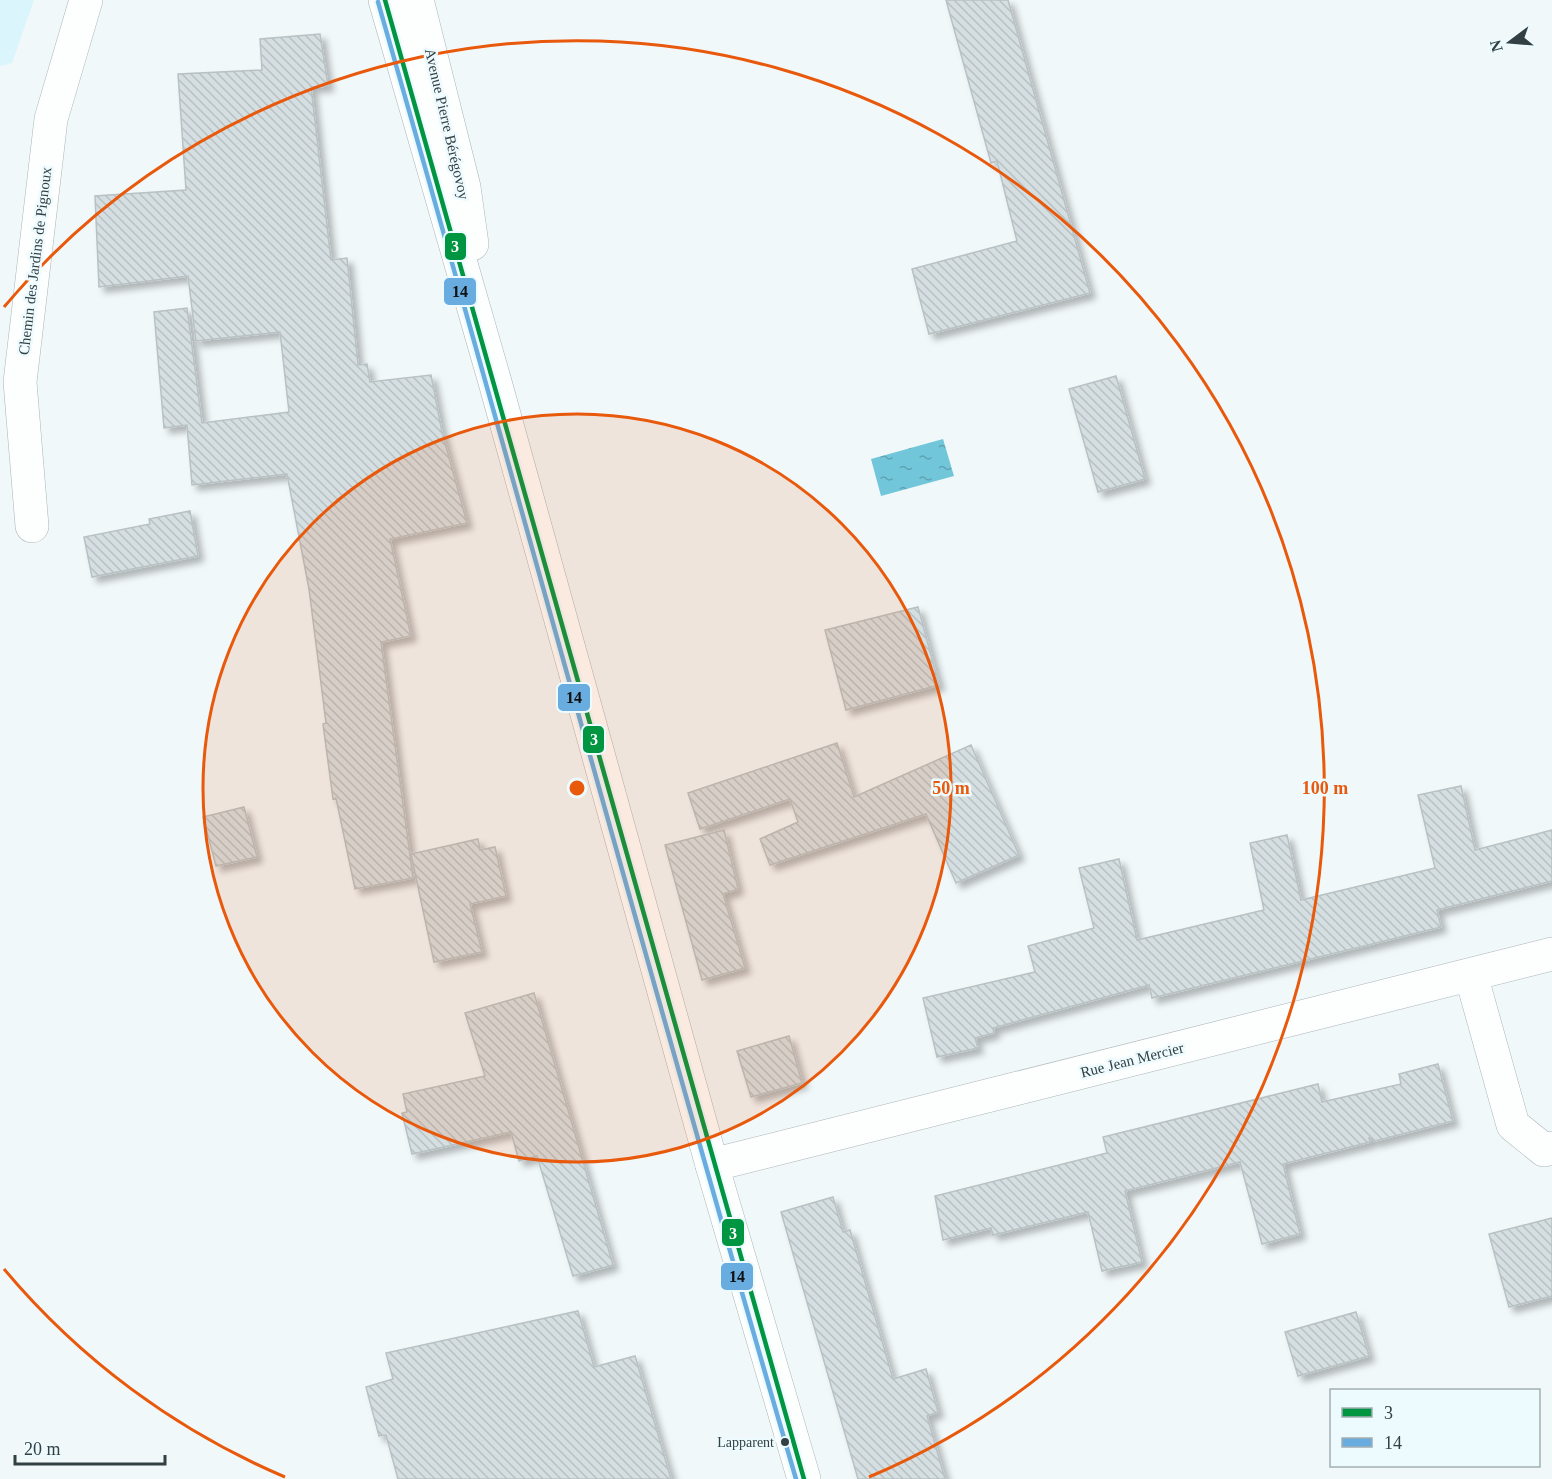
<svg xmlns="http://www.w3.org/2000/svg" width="1552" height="1479" font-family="Georgia,serif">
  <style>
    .built { fill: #dbf5fd }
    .water { fill: url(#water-ripples) }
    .building { fill: url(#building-back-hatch); stroke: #b8c1c3; stroke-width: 1.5; filter: url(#shadow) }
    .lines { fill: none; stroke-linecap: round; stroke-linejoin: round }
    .minor-casing { stroke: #abb4b6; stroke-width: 34 }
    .primary-casing { stroke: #abb4b6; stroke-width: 34 }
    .minor { stroke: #fdfefe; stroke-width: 33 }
    .primary { stroke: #fdfefe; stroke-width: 33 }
    .bus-1-casing { stroke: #edfafe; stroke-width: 9 }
    .bus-2-casing { stroke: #edfafe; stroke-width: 9 }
    .bus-1 { stroke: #009641; stroke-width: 4.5 }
    .bus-2 { stroke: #69acdf; stroke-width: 4.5 }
    .ring { fill: none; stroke: #e8590c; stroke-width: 3 }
    .bus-dot { fill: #323f43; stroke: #edfafe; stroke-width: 2 }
    .labels { text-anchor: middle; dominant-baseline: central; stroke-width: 5; stroke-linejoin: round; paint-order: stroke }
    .bus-label { font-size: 14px; fill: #323f43; stroke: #edfafe; text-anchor: end }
    .street-label { font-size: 15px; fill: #323f43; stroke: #edfafe }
    .centre { fill: #e8590c; stroke: #edfafe; stroke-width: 3 }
    .ring-label { font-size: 18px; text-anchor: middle; font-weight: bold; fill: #e8590c; stroke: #edfafe; stroke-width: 5; stroke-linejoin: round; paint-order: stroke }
    .line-badge { stroke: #edfafe; stroke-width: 2 }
    .badge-label { font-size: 16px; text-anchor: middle; font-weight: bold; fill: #fff }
    .pale-badge-label { font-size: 16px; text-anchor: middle; font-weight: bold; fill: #111 }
  </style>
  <defs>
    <pattern id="water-ripples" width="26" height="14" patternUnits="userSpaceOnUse" patternTransform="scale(1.5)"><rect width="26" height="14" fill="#72c6da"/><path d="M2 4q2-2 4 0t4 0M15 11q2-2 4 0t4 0" fill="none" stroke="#5ea2b2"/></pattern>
    <pattern id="building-back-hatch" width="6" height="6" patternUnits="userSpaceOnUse" patternTransform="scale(1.5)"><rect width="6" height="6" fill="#d5dfe2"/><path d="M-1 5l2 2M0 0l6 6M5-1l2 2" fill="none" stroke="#b7c0c3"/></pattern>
    <filter id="shadow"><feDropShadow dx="5.5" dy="5.5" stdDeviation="3" flood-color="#0004"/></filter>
  </defs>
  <rect width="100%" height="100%" fill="#f1f8fa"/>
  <path class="built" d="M0,0H34L12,63L0,66Z"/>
  <path class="water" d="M943,439L954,476L881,496L871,459Z"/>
  <path class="building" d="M946,0H1008L1090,293L929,334L912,269L1017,241L997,161L991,163Z
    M320,34L328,86L311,87L331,260L347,258L358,365L367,364L370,382L431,375L442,432L467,523L390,539L411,636L381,642L413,878L355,889L336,798L333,799L323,724L326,723L309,589L287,474L192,485L187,425L164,428L154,312L187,308L202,423L289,412L280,332L196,341L188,276L99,287L95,196L186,190L178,74L262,70L260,39Z
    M1116,376L1145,479L1098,492L1069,389Z
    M190,511L198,556L92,577L84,537L150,524L149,519Z
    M918,607L939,685L846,710L825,630Z
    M837,743L854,797L971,745L1019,855L956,883L926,814L770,865L760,839L798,822L790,799L700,829L688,793Z
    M1461,786L1475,850L1552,830V881L1437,910L1441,927L1152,998L1149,985L993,1028L994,1033L975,1038L978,1048L937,1057L923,998L1035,972L1028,946L1094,928L1079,868L1119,859L1137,940L1264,910L1250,843L1287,835L1301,900L1435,868L1418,795Z
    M244,807L257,857L216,866L203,817Z
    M724,830L738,889L723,894L745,968L702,980L665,845Z
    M478,839L480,850L495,847L506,896L470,904L482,952L434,962L411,854Z
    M534,993L613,1265L573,1276L537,1156L519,1161L511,1132L412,1154L402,1113L407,1112L403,1094L485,1076L465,1013Z
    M789,1036L802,1083L751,1097L737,1051Z
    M1438,1064L1453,1121L1375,1141L1369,1138L1370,1142L1283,1164L1300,1234L1262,1244L1240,1162L1125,1191L1142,1262L1102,1271L1088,1212L993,1235L991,1228L943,1240L935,1196L1107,1153L1103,1137L1318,1084L1322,1102L1401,1084L1399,1074Z
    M833,1197L843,1232L850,1230L893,1379L926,1369L938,1412L927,1416L945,1479H858L781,1212Z
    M1552,1218V1296L1509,1307L1489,1234Z
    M578,1311L594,1367L635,1356L671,1479H398L386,1435L379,1436L366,1387L393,1379L386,1353Z
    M1356,1312L1369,1356L1298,1376L1285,1332Z"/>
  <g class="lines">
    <defs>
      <path id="minor" d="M32,526L20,382L51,119L86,0
        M1471,975L1513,1125L1544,1150L1552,1148
        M712,1165L1552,954"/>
      <path id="primary" d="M385,0L495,382L712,1165L804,1479
        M417,0L464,187L472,244"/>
    </defs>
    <use href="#minor" class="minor-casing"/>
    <use href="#primary" class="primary-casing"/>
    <use href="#minor" class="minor"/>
    <use href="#primary" class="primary"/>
    <defs>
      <path id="bus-1" d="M385,0C527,492 660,987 804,1479"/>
      <path id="bus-2" d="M378,2C519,494 652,988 796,1479"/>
    </defs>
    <use href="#bus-1" class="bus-1-casing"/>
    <use href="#bus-2" class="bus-2-casing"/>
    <use href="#bus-1" class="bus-1"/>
    <use href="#bus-2" class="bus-2"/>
  </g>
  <circle cx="577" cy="788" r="374" fill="#e8590c" fill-opacity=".12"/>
  <g class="ring">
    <circle cx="577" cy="788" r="374"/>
    <path d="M285 1477A748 748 0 0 1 4 1269M4 307A748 748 0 1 1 869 1477"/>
  </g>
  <circle class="bus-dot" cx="785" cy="1442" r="5"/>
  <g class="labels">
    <g class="bus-label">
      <text x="774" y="1442">Lapparent</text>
    </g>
    <g class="street-label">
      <text transform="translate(447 124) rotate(77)">Avenue Pierre Bérégovoy</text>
      <text transform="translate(35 261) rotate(-83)">Chemin des Jardins de Pignoux</text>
      <text transform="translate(1132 1060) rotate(-14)">Rue Jean Mercier</text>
    </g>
  </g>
  <circle cx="577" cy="788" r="9" class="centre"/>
  <g class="ring-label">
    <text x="951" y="794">50 m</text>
    <text x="1325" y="794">100 m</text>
  </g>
  <g class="line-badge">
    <rect x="444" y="232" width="23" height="29" rx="6" fill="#009641"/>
    <rect x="443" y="277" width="34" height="29" rx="6" fill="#69acdf"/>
    <rect x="557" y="683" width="34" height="29" rx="6" fill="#69acdf"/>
    <rect x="582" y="725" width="23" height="29" rx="6" fill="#009641"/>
    <rect x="721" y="1218" width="24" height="29" rx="6" fill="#009641"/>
    <rect x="720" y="1262" width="34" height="29" rx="6" fill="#69acdf"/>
  </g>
  <g class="badge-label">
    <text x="455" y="252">3</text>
    <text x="594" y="745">3</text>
    <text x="733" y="1239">3</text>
  </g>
  <g class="pale-badge-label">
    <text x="460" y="297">14</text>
    <text x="574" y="703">14</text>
    <text x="737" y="1282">14</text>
  </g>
  <rect x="1330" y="1389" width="210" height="78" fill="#edfafe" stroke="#a2afb3" stroke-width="1.5"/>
  <rect x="1342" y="1408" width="30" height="9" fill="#009641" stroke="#a2afb3" stroke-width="1.5"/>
  <text x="1384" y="1419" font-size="18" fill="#323f43">3</text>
  <rect x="1342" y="1438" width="30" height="9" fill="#69acdf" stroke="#a2afb3" stroke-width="1.5"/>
  <text x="1384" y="1449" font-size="18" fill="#323f43">14</text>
  <g transform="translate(1510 42) rotate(254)" stroke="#edfafe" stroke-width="4.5" paint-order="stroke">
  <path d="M0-4.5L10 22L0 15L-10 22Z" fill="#323f43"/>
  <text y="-9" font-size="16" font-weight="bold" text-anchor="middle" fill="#323f43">N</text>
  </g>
  <path d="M15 1455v9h150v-9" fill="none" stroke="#323f43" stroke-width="3"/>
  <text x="24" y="1455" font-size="18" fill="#323f43" stroke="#edfafe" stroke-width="4.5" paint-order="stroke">20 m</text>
</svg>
